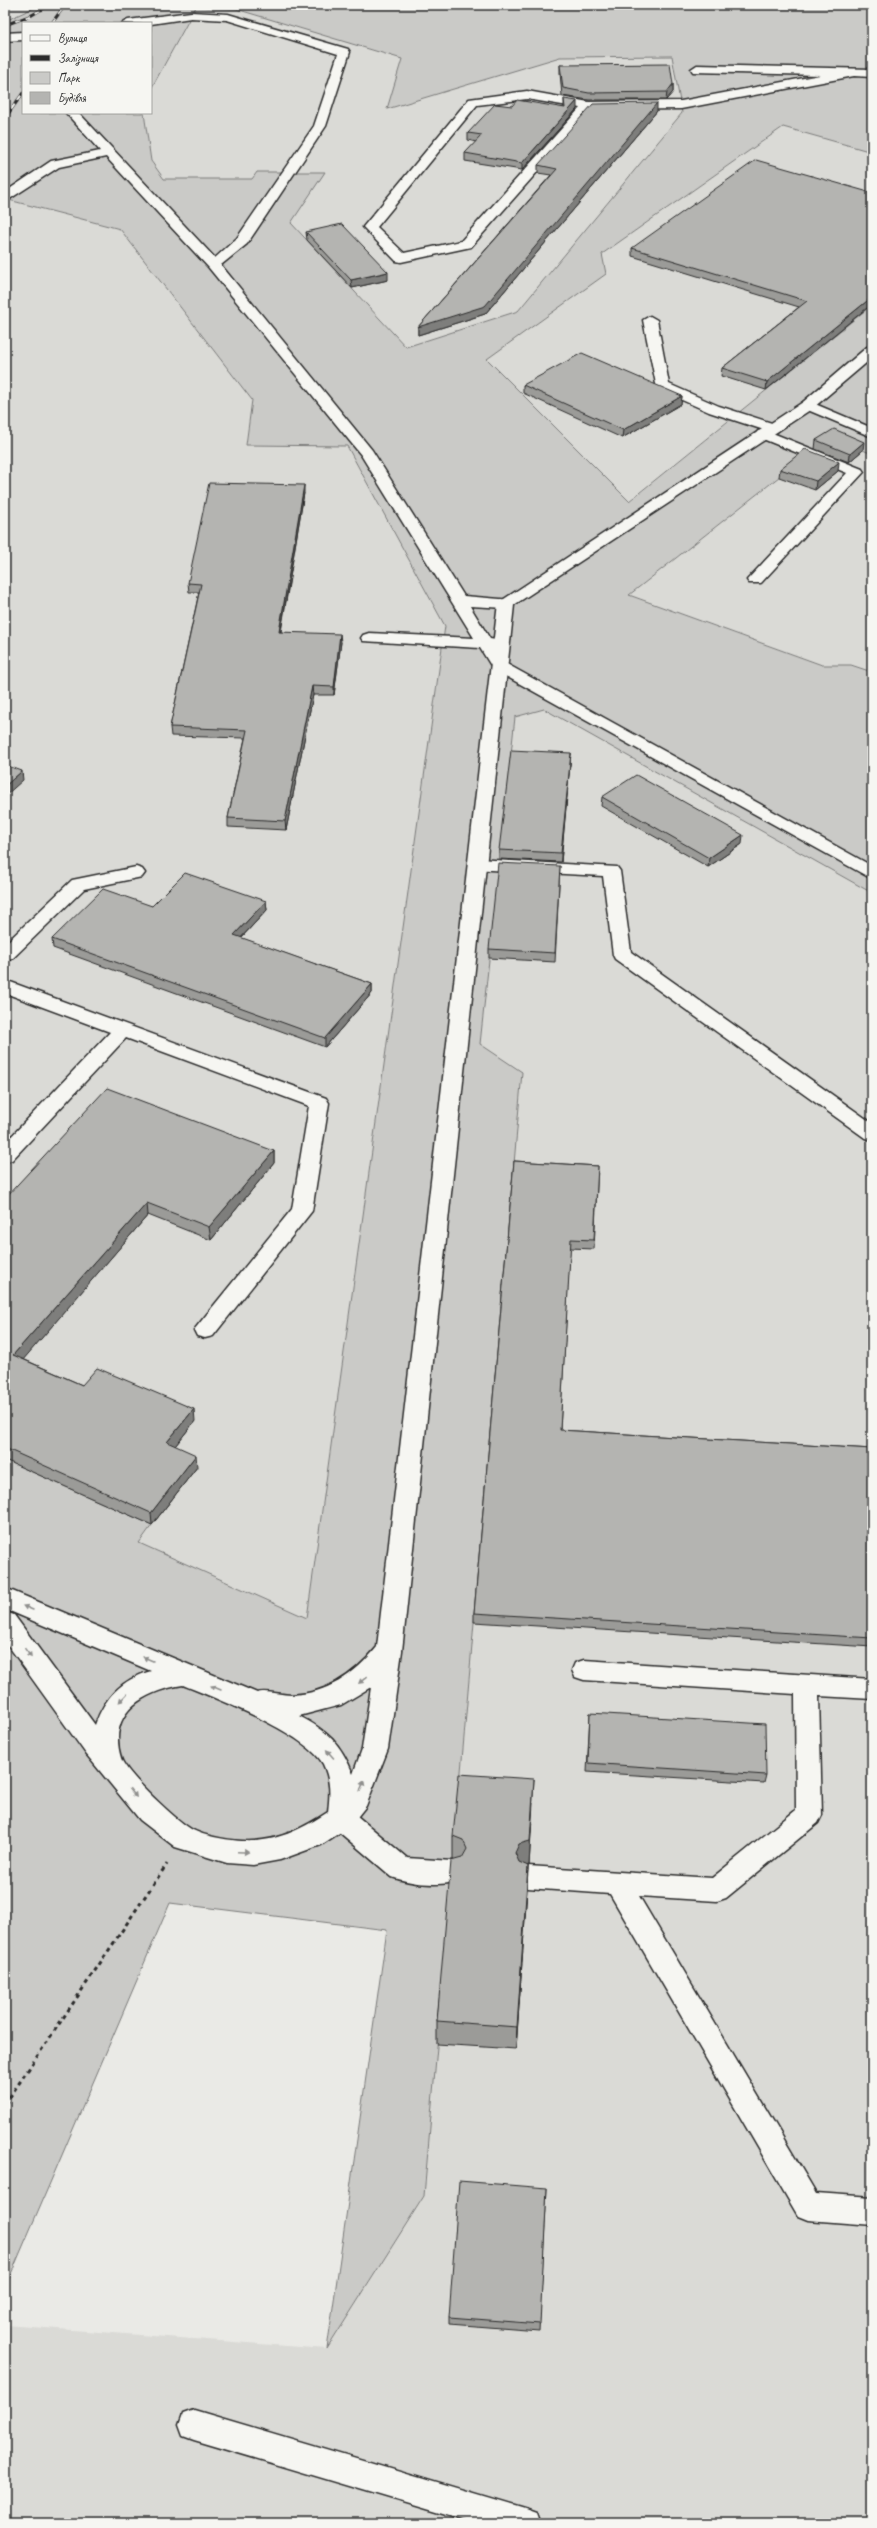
<svg xmlns="http://www.w3.org/2000/svg" width="877" height="2528" font-family="Caveat,sans-serif">
  <style>
    .built { fill: #dadad6 }
    .green { fill: #cacac7; stroke: #7a7a79; fill-rule: evenodd }
    .lines { fill: none; stroke-linecap: round; stroke-linejoin: round }
    .service-casing { stroke: #2b2b2b; stroke-width: 3 }
    .minor-casing { stroke: #2b2b2b; stroke-width: 3 }
    .path { stroke: #2b2b2b; stroke-width: 3; stroke-dasharray: 4 4; stroke-linecap: butt }
    .service { fill: #f6f6f2; fill-rule: evenodd }
    .minor { fill: #f6f6f2; fill-rule: evenodd }
    .rail-casing { stroke: #2b2b2b; stroke-width: 3 }
    .rail { stroke: #f6f6f2; stroke-width: 2; stroke-dasharray: 5.5; stroke-linecap: butt }
    .wall { fill: #9b9b98; stroke: #2b2b2b }
    .shaded-wall { fill: #7e7e7c; stroke: #2b2b2b }
    .building { fill: #b4b4b1; stroke: #2b2b2b }
    .oneway { fill: #90908e }
  </style>
  <rect width="100%" height="100%" fill="#eaeae6"/>
  <filter id="ink" filterUnits="userSpaceOnUse"><feTurbulence type="fractalNoise" baseFrequency=".025" numOctaves="2"/><feDisplacementMap in="SourceGraphic" scale="8" xChannelSelector="R" yChannelSelector="G"/><feConvolveMatrix kernelMatrix="1 2 1 2 8 2 1 2 1" color-interpolation-filters="sRGB"/></filter>
  <g filter="url(#ink)">
    <path class="built" d="M5,5H40L5,21Z
      M196,7L236,9L402,59L388,109L560,57L672,56L682,113L518,311L406,347L291,223L324,172H257L252,179H164L151,161L144,113H151V89Z
      M783,127L872,152V305L628,501L486,359L605,274L602,254Z
      M5,199L120,229L252,400L246,445L347,446L445,626L307,1618L138,1543L152,1525L5,1460Z
      M833,437L872,454V672L851,665H822L629,595L817,447Z
      M544,709L872,893V2523H5V2325L327,2349L424,2196L522,1073L480,1044L515,717Z"/>
    <path class="green" d="M40,5H872V152L783,127L602,254L606,274L487,359L629,501L872,305V454L833,437L817,447L629,595L822,665H851L872,672V893L544,709L515,717L480,1044L522,1072L424,2196L327,2349L387,1930L170,1903L5,2288V1460L152,1525L139,1543L307,1618L445,626L347,446L246,445L252,400L120,229L5,199V21ZM196,7L236,9L402,59L387,109L560,57L672,56L682,113L518,311L406,347L291,223L325,172H257L252,179H164L151,161L144,113H23V23H151V89Z"/>
    <g class="lines">
      <defs>
        <path id="service" d="M191,12L228,14L348,49L350,52L326,126L247,244L221,265L372,450L464,596L512,600L514,603L512,606L506,608L470,606L490,639L502,641L504,644L496,649L505,663L872,866V879L493,669L480,648L363,641L361,638L363,635L369,633L474,638L361,455L209,268L106,157L59,167L5,202V192L51,161L100,151L66,113H79L215,258L237,238L314,126L338,54L227,20L191,18L151,24L122,23L128,20Z
          M23,32V40L5,41V33Z
          M697,65L872,69V77L854,76L681,109L592,110L471,247L401,262L396,261L363,227L469,99L527,91L589,102L681,101L820,75L693,72L691,69ZM527,99L580,108L461,241L404,253L377,227L477,105Z
          M650,316L657,320L669,384L719,406L778,425L780,428L778,431L770,432L862,469L864,472L761,583H749L747,580L847,473L758,437L756,434L758,431L764,430L709,412L657,389L643,320Z
          M808,401L872,428V437L803,408L801,405L803,402Z
          M477,859L617,867L620,871L631,952L872,1123V1140L865,1138L615,959L613,955L603,876L471,869L468,865L471,861Z
          M136,867L142,869L145,873L142,877L84,889L12,959L5,961V944L72,880Z
          M5,980L326,1098L329,1103L312,1211L213,1336L205,1338L197,1336L194,1330L292,1209L309,1106L126,1038L12,1160L5,1162V1143L110,1032L5,993Z
          M584,1660L872,1679V1699L819,1696L822,1815L818,1823L726,1898L717,1901L639,1896L816,2193L872,2197V2225L808,2220L798,2216L610,1894L528,1888L519,1885L515,1877L519,1869L528,1866L712,1878L796,1810L795,1694L584,1680L575,1677L572,1670L575,1663Z
          M341,1807L350,1810L407,1858L452,1861L461,1864L465,1872L461,1880C443,1887 410,1884 392,1877L332,1826L328,1818L332,1810Z
          M194,2410L525,2508L536,2512L540,2523H474L194,2440L183,2436L179,2425L183,2414Z"/>
        <path id="minor" d="M872,346V358L813,408L514,605L402,1651L388,1749L366,1806L350,1826L321,1845L280,1860L253,1865L227,1863L175,1847L140,1820L86,1754L5,1641V1612L14,1615L95,1725C105,1697 121,1680 151,1671L5,1609V1588L257,1693C266,1690 281,1695 291,1695C327,1694 354,1675 377,1647L498,603L803,402L867,347ZM183,1685C217,1699 306,1733 323,1764C331,1781 330,1795 328,1812C305,1827 281,1840 253,1841C237,1842 204,1837 191,1829C175,1819 126,1774 121,1758C107,1712 144,1691 183,1685ZM371,1687L362,1749L353,1774C341,1744 328,1731 299,1716L341,1705Z"/>
      </defs>
      <use href="#service" class="service-casing"/>
      <use href="#minor" class="minor-casing"/>
      <path class="path" d="M5,2104L167,1864"/>
      <use href="#service" class="service"/>
      <use href="#minor" class="minor"/>
      <defs>
        <path id="rail" d="M52,23L65,5
          M5,25L32,15L49,5
          M5,118L23,93"/>
      </defs>
      <use href="#rail" class="rail-casing"/>
      <use href="#rail" class="rail"/>
    </g>
    <path class="wall" d="M560,65L673,84V92L666,100H589L562,96L560,73Z
      M564,99L577,109L522,170L465,161V153L476,142L468,140V133L512,106L564,108Z
      M657,111L485,314L418,335V327L551,175L538,173V165Z
      M872,193V304L766,390L721,376L722,368L799,307L632,256V248Z
      M306,232L388,280L352,288L307,240Z
      M523,385L682,396L681,404L622,438L523,393Z
      M816,440L863,450L849,462L815,449Z
      M780,469L838,471L815,490L779,477Z
      M304,493L281,632L341,642L334,695H313L286,830L228,827V818L245,738L171,736L170,727L199,592H189L188,583Z
      M571,753L561,862L499,859V850Z
      M602,797L742,844L708,867L601,806Z
      M560,866L555,962L489,958V949Z
      M266,901L267,910L241,938L372,984V993L325,1047L53,948L52,939L152,906Z
      M274,1151V1163L211,1240L148,1215L23,1359L82,1385L195,1421L175,1446L197,1467L152,1525L5,1460V1198Z
      M514,1161L598,1166L594,1249L570,1248L560,1430L872,1449V1647L474,1622V1613Z
      M590,1713L766,1775L764,1783L587,1772Z
      M533,1803L529,1865H526L528,1866L527,1889L516,2049L437,2044V2021L454,1860H453V1836Z
      M547,2188L539,2331L449,2324V2317Z"/>
    <path class="shaded-wall" d="M673,84V92L666,100L667,92Z
      M577,101V109L522,170V163Z
      M657,103V111L485,314L418,335V327Z
      M388,272V280L352,288L351,280Z
      M872,297V304L766,390L767,382Z
      M682,396L681,404L622,438L623,430Z
      M864,442L863,450L849,462L850,454Z
      M839,462L838,471L815,490L816,481Z
      M304,485V493L279,641V632Z
      M340,634L341,642L334,695V687Z
      M312,686L313,695L286,830L285,821Z
      M571,753L570,761L561,862V853Z
      M22,771L23,780L5,796V786Z
      M743,835L742,844L708,867L709,858Z
      M266,901L267,910L235,944L234,935Z
      M372,984V993L325,1047V1038Z
      M274,1151V1163L211,1240L209,1227Z
      M147,1203L148,1215L16,1368L13,1355Z
      M194,1409L195,1421L168,1455L167,1442Z
      M196,1455L197,1467L152,1525L151,1513Z
      M534,1779L529,1865L519,1868L515,1853Z
      M528,1866L527,1889L516,2049L517,2027Z"/>
    <path class="building" d="M670,64L673,84L667,92L589,93L563,88L560,65Z
      M564,99L577,101L522,163L465,153L482,135L468,133L495,104L512,106L517,100L565,108Z
      M657,103L485,306L418,327L557,169L538,165L593,104Z
      M756,160L872,193V297L767,382L722,368L807,301L632,248Z
      M342,224L388,272L351,280L306,232Z
      M582,353L682,396L623,430L523,385Z
      M834,429L864,442L850,454L816,440Z
      M805,449L839,462L816,481L780,469Z
      M209,483L304,485L279,632L340,634L334,687L312,686L285,821L228,818L247,730L170,727L201,584L188,583Z
      M511,750L571,753L561,853L499,850Z
      M5,765L22,771L5,786Z
      M636,775L743,835L709,858L602,797Z
      M498,863L560,866L555,953L489,949Z
      M185,873L266,901L234,935L372,984L325,1038L52,939L103,889L152,906Z
      M107,1088L274,1151L209,1227L147,1203L13,1355L82,1385L97,1368L194,1409L167,1442L196,1455L151,1513L5,1448V1198Z
      M514,1161L598,1166L594,1240L571,1239L560,1430L872,1449V1638L474,1613Z
      M590,1713L765,1724L766,1775L588,1763Z
      M459,1774L534,1779L530,1841L519,1844L515,1853L519,1862L528,1866L517,2027L437,2021L451,1861L462,1858L467,1849L463,1840L453,1836Z
      M459,2181L547,2188L540,2324L449,2317Z"/>
    <defs><path id="oneway-solid" d="M-6-.8H1V-3.2L6.5 0L1 3.2V.8H-6Z"/></defs>
    <g class="oneway">
      <use href="#oneway-solid" transform="translate(28 1608) rotate(-157)"/>
      <use href="#oneway-solid" transform="translate(28 1653) rotate(54)"/>
      <use href="#oneway-solid" transform="translate(148 1659) rotate(-157)"/>
      <use href="#oneway-solid" transform="translate(363 1680) rotate(141)"/>
      <use href="#oneway-solid" transform="translate(216 1688) rotate(-157)"/>
      <use href="#oneway-solid" transform="translate(123 1698) rotate(134)"/>
      <use href="#oneway-solid" transform="translate(330 1754) rotate(-131)"/>
      <use href="#oneway-solid" transform="translate(362 1786) rotate(-70)"/>
      <use href="#oneway-solid" transform="translate(133 1793) rotate(51)"/>
      <use href="#oneway-solid" transform="translate(243 1852) rotate(3)"/>
    </g>
  </g>
  <rect width="877" height="2528" fill="none" stroke="#f6f6f2" stroke-width="20"/>
  <rect x="10" y="10" width="857" height="2508" fill="none" stroke="#2b2b2b" stroke-width="1.5" filter="url(#ink)"/>
  <rect x="22" y="22" width="130" height="92" fill="#f6f6f2" stroke="#a5a5a2"/>
  <rect x="30" y="35" width="20" height="6" fill="#f6f6f2" stroke="#a5a5a2"/>
  <text x="58" y="42" font-size="12" fill="#2b2b2b">Вулиця</text>
  <rect x="30" y="55" width="20" height="6" fill="#2b2b2b" stroke="#a5a5a2"/>
  <text x="58" y="62" font-size="12" fill="#2b2b2b">Залізниця</text>
  <rect x="30" y="72" width="20" height="12" fill="#cacac7" stroke="#a5a5a2"/>
  <text x="58" y="82" font-size="12" fill="#2b2b2b">Парк</text>
  <rect x="30" y="92" width="20" height="12" fill="#b4b4b1" stroke="#a5a5a2"/>
  <text x="58" y="102" font-size="12" fill="#2b2b2b">Будівля</text>
</svg>
